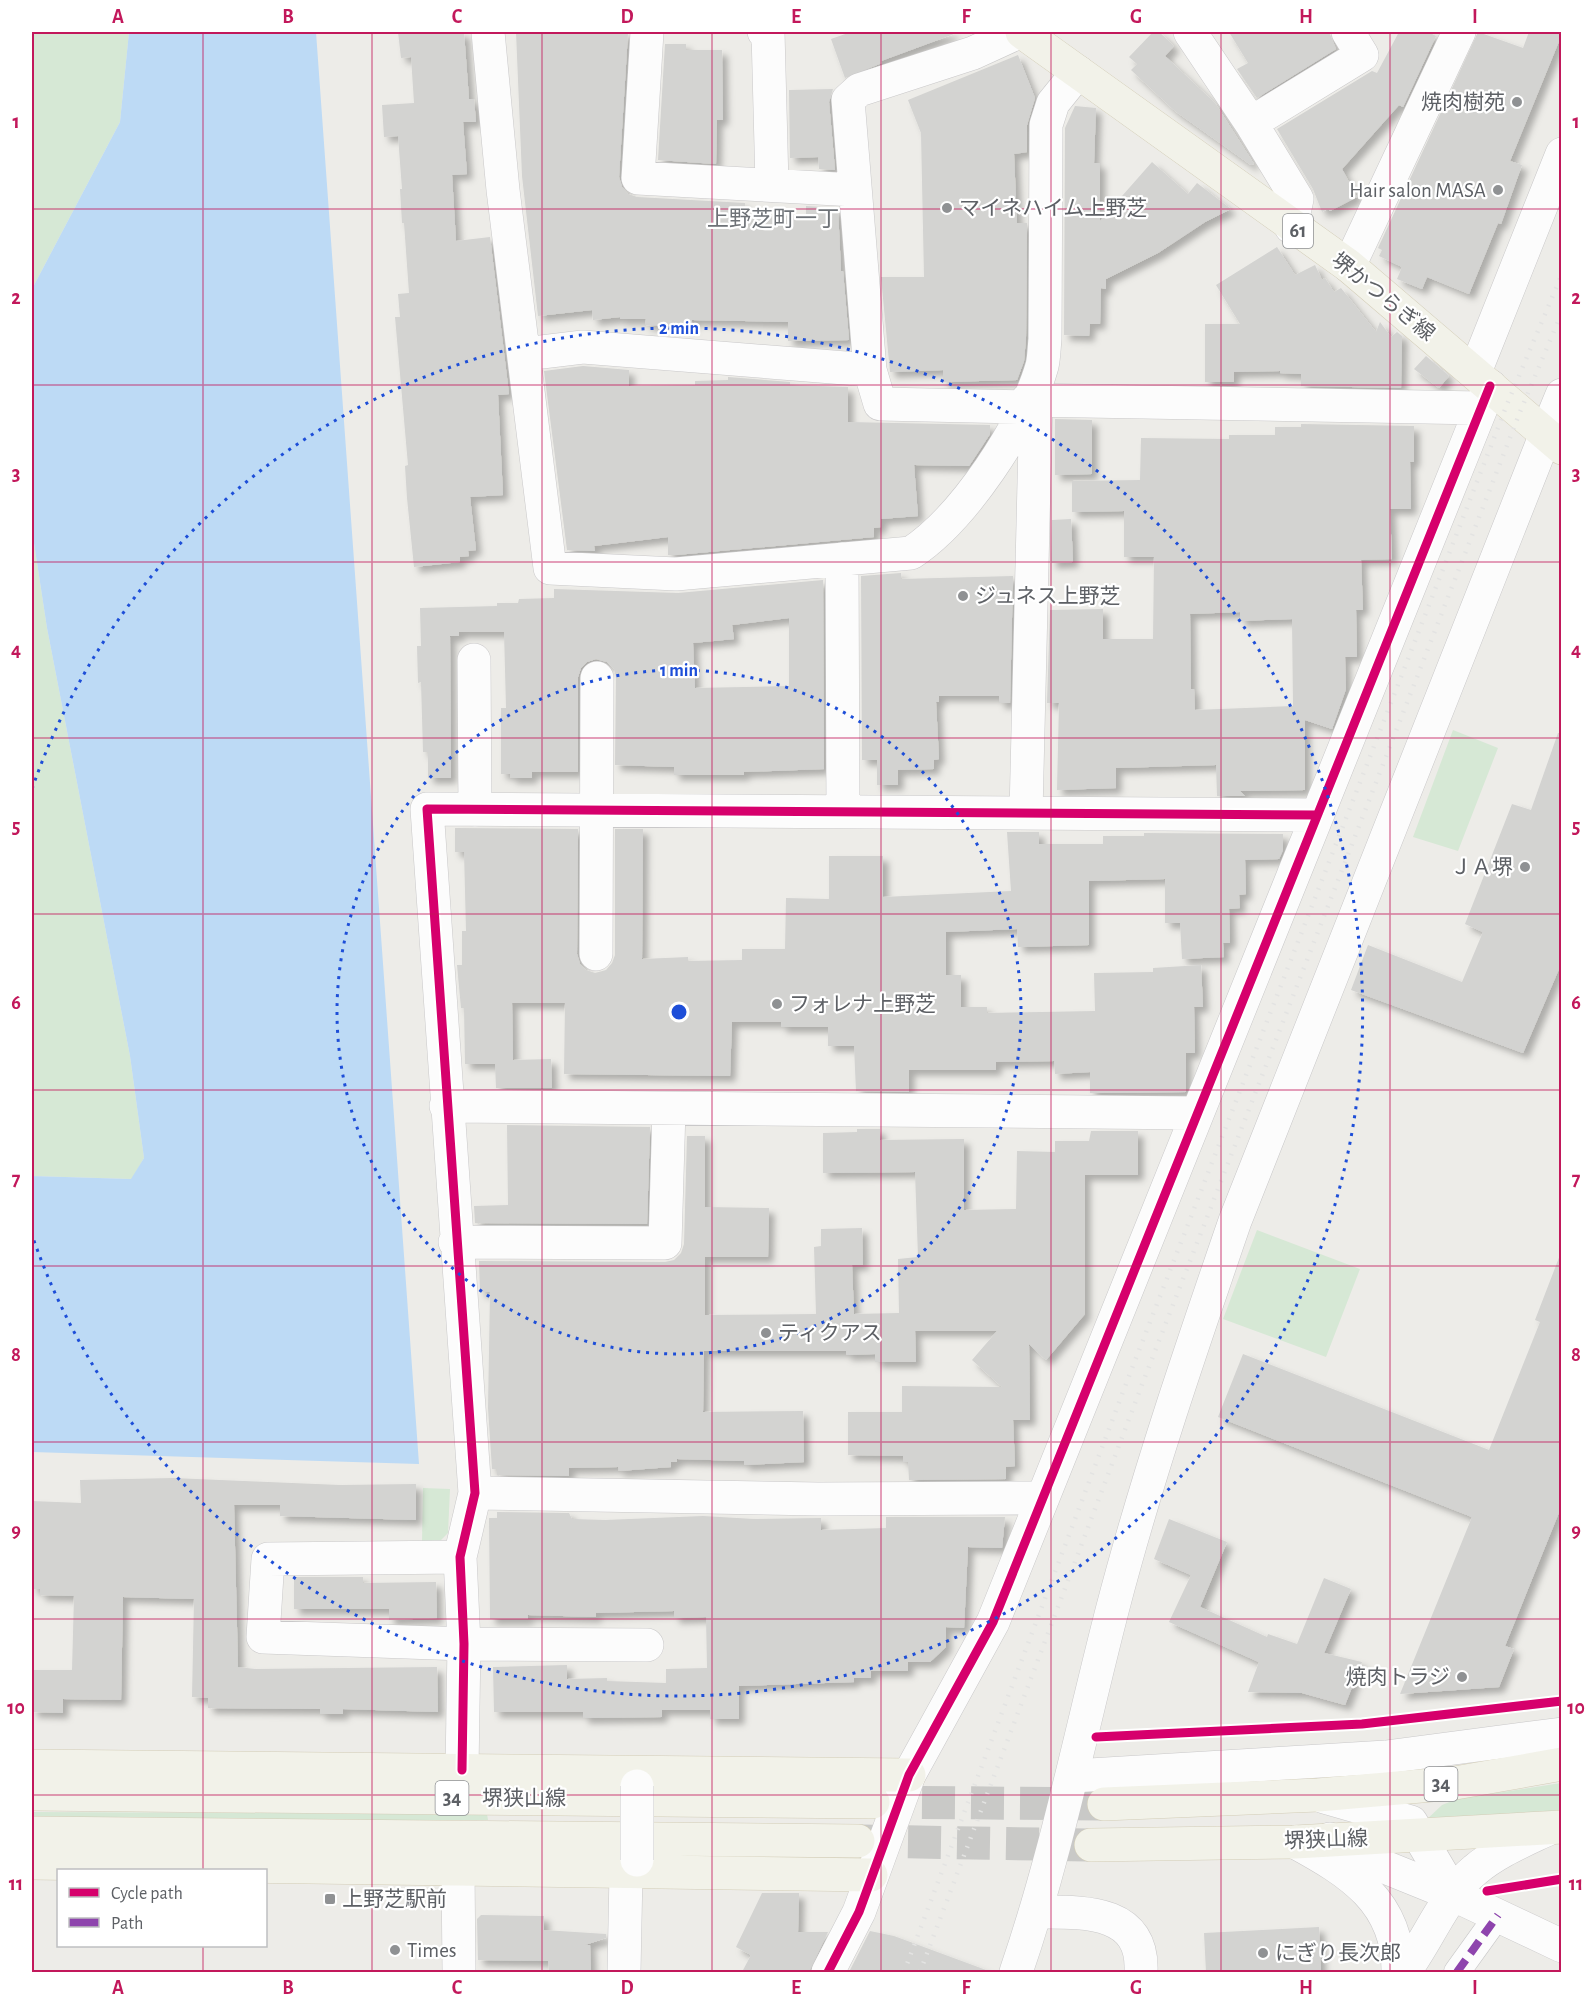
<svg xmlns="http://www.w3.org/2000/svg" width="1593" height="2004" viewBox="0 0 1593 2004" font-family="'Alegreya Sans','Noto Sans JP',sans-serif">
	<defs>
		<filter id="shadow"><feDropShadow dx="5.5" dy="5.5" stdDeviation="3" flood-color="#0004"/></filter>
	</defs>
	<rect width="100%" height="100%" fill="#edece8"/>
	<path fill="#d6e8d5" d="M32 32H129L120 122 32 289Z
		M32 530 47 628 130 1056 144 1158 132 1179 32 1176Z
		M1453 730 1498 748 1458 851 1413 837Z
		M1257 1230 1360 1269 1326 1357 1223 1319Z
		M423 1488 450 1489 448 1533 439 1542H422Z
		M1561 1783V1810L1423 1823 1442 1805 1457 1799Z
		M32 1812 487 1814 488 1820H32Z"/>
	<path fill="#bddaf5" d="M129 32H316L419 1464 32 1452V1176L131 1179 144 1158 130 1056 47 628 32 530V289L120 122Z"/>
	<path fill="#d3d3d1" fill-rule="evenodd" filter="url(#shadow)" d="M398 32H464L469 99H474L476 122H463L467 174 452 175 456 241 490 237 509 394 498 395 503 495 470 497 476 550 468 551 469 556 460 557V562L414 567 407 498 405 466 408 465 395 317H400L398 294 409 293 404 223H402L400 189H402L398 136 384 137 382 105 414 103 411 57 401 58Z
		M516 32 628 33 619 177 622 187 628 194 637 197 745 203V215L806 216V206L838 208 841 271H843L849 340 788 341V322L692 320V326L645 325 646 319H620V317L593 320 592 310 538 316 522 176Z
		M851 32H953L954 34 881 61 882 63 845 78 831 39Z
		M1153 32H1159L1174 46 1165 56 1215 103 1254 164 1251 165 1175 111 1131 70 1137 64 1129 57Z
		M1229 32H1329L1336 49 1257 98 1237 69 1248 63Z
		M1399 32H1428L1436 36 1403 107 1399 105 1342 169 1357 197 1330 211 1328 209 1322 212 1313 189 1277 129 1372 71 1377 73Z
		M1478 32 1523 48 1529 32H1562V34L1510 161 1522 165 1501 224 1498 223 1469 294 1427 277 1422 289 1397 279 1402 267 1379 256 1382 250 1378 248Z
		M665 44H686V50H722L723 120H717L716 164 658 160Z
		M1018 55 1035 98 1027 125V152L1014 154 1017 223H1027L1026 338 1024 361 1017 380 943 382V370L890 372 881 277H924L921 133 908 100Z
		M833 89 829 102 835 170 819 169 818 157 790 158 789 90Z
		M1075 106 1096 108 1094 163H1100V221L1152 162 1188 194 1197 183 1231 209 1205 222 1158 253 1106 279V289L1101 288 1100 324H1090L1089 336 1064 335 1065 128Z
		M1277 247 1295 275 1315 265 1322 280 1325 278 1334 292 1341 288 1376 332 1380 322 1391 337 1397 332 1402 336 1401 388 1301 386V374L1280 373V371L1234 372V382H1205V324H1240L1216 285Z
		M1426 356 1449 376 1439 388 1414 369Z
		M583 366 629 370V386L695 385V381L728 380V377L790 382V385L848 387V422L990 425V434L969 466 914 465 918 516 881 519V527L874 528V537L676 555H668V537L594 546 595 551 567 550 544 371Z
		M1055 419 1092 420V474L1055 475Z
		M1301 424 1414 426V462H1410L1411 509H1390L1392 559 1361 560 1363 610H1356L1357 657H1345L1346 689 1332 729 1305 720V790L1240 791 1245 796H1217L1216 765 1116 768V788L1057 790 1059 703H1047L1050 610 1103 609V639H1153L1154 557H1124V511L1072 512V481L1140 480 1141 438 1229 439V435H1275V427H1301ZM1240 612V621L1292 619 1293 706 1195 710 1194 689H1191L1190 614Z
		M1071 519 1073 562 1051 563 1052 520Z
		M901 573V579L1013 576 1010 703H999V696H939V702H936L939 759 934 760V769L898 770V785H877V760H862L861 576Z
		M823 580 824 769 744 772V775H674V767L615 765 616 677 614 669 607 662 596 659 587 662 581 668 578 677V772H532V778H511L510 774H501V708H506L504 632H459V636H450L451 778H428V752H423L421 682 418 683 417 646H421L420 608 497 606V603H518L519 599 554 598V589L678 593ZM789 618V686L695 688 693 643 734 639 732 625Z
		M1558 733H1562V962L1523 1053 1351 990 1368 945 1462 982 1483 932 1465 924 1512 804 1531 810Z
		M455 828 578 829 577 954 580 964 586 970 595 973 606 970 612 963 615 955V829H643L642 959 688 957V961L742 960V949H785L786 898 829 899V856H883V897L1011 891 1007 832H1039V844H1103V836H1144V833L1283 834V850L1279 859 1245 860 1246 894 1239 895 1240 908 1229 909 1230 943H1223L1224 957 1182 959 1180 923H1165V879L1089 881V945L1018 947 1017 929 946 932V975H961V1007H987V1013L1095 1011 1094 973 1153 972V968L1201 965 1203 1007H1194L1195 1053H1186V1092L1090 1093V1072L1055 1074 1054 1061 996 1062V1070H909V1092L856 1091 854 1046H828V1027H781V1022H732L730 1076 564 1074 565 1003H512L513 1060 551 1059 552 1088H496L495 1064H465L464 1008H461L457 965H462V931H466L464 852H455Z
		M507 1125 650 1127 647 1224 475 1223 474 1206 508 1205Z
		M857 1129H880V1140L964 1139V1210L1016 1209 1017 1151 1055 1152V1141H1089L1091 1131H1138V1175H1085V1314L1046 1360 1029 1344 1030 1420H1013L1015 1466 1006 1467V1479L909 1480 908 1462H903V1456L848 1455V1412H902V1386L1002 1387 972 1360 997 1331H915L916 1362H875V1354L846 1355V1351H704L703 1412 803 1411 804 1462 744 1465V1461L677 1459V1462H671V1467L619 1471 618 1467 569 1468V1476L497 1475V1469H492L488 1408 490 1292H480L479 1261 665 1262 674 1260 681 1253 684 1244 687 1136H705V1207L769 1208 768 1257H705V1315L816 1314 814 1247 821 1246V1229L862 1228 863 1265H852L854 1314 899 1313 898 1259 918 1257 915 1172 823 1173V1133L857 1132Z
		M1560 1255 1562 1505 1505 1646 1514 1649 1499 1687 1400 1694 1472 1517 1218 1417 1243 1354 1489 1450 1540 1322 1535 1320Z
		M173 1478 340 1485 416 1484V1520L280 1516V1505H234L238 1667 255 1669 437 1667 438 1712 343 1709V1714H320V1709L208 1708V1698L192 1697 194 1599 123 1597 121 1700 63 1699V1713L32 1712V1670H72L74 1596 40 1595V1589H32V1501L81 1503 80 1480Z
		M497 1512 569 1513 572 1519 605 1520 703 1516 754 1519 821 1518V1530L886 1528V1517H1005L1002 1548 968 1547 964 1628 946 1627V1647L930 1662H908V1671H871V1678H854V1682L739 1686V1719H710V1710H662V1717L583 1718V1712H494L493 1667 567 1665V1679L607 1678V1681L666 1683V1669L707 1668 706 1617 674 1618V1611L596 1613V1617L528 1615V1619H490L489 1518H497Z
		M1169 1519 1227 1542 1200 1607 1267 1637 1268 1634 1297 1644 1324 1578 1351 1589 1324 1653 1362 1662 1345 1705 1302 1693 1248 1692 1259 1662 1169 1622 1191 1575 1154 1559Z
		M294 1577H363V1583L436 1582 437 1618 389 1620V1609H294Z
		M762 1893H799L798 1932H828L809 1972H742L751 1955 736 1947Z
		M481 1915 544 1916V1930L606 1934V1938L585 1945H590L591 1972H549L548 1961 478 1960 477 1919Z
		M1319 1927 1321 1972H1206L1204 1933Z
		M870 1931 894 1936 986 1970 985 1972H849Z"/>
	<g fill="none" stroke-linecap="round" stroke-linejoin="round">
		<path stroke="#c9c9c7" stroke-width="33" stroke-dasharray="33 16" stroke-linecap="butt" d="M873 1802 1104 1804
			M859 1841 1091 1845"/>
		<defs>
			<path id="pedestrian" d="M1457 1972 1498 1915"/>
			<path id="minor" d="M488 32 503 190 550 568 676 574 911 553C963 519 1025 426 1042 366 1044 358 1044 348 1045 339L1046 125 1053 103 1078 72
				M647 32 638 178 855 190
				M764 32H768L772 185
				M1190 32 1251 123 1297 199 1291 227
				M1251 123 1362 55 1348 32
				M1349 266 1459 32
				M525 354 583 347 870 370 880 404 1024 407
				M870 370 848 100 859 90 973 53 1019 32
				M1562 395 1546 434H1562
				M1027 400 1481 408
				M842 559 843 812
				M474 660 475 810
				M1026 813 1036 400
				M596 954 597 678
				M446 1106 1197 1113
				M455 1242 665 1243 669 1109
				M475 1493 818 1499 1043 1498
				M460 1557 268 1559 263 1637 464 1644 647 1645
				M462 1770 464 1644 460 1557 475 1493 427 809 1316 815
				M1073 1776 1386 1757 1562 1734
				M1330 1839 1360 1857 1454 1895 1562 1946
				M458 1870 459 1972
				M1037 1912C1083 1912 1144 1909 1141 1972
				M624 1972 626 1873
				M828 1972 859 1912 909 1775 993 1622 1490 386"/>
			<path id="tertiary" d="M1475 372 1562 154
				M1324 1797 1411 1822 1454 1895
				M1295 1842C1350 1872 1399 1902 1398 1972
				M1016 1972C1057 1853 1081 1730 1113 1607 1147 1477 1191 1349 1235 1221L1546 434
				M1404 1972C1427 1942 1446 1893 1475 1870 1496 1852 1523 1841 1548 1829"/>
			<path id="primary" d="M1022 32 1349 266 1562 448
				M32 1766 909 1775
				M32 1794 873 1802
				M1104 1804 1318 1795 1455 1783 1562 1764
				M32 1833 858 1841
				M1091 1845 1295 1842 1562 1827
				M32 1863 871 1875"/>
		</defs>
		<use href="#pedestrian" stroke="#c9c8c9" stroke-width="27"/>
		<use href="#minor" stroke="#c9c8c9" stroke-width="34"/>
		<use href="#tertiary" stroke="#c9c8c9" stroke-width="34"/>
		<use href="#primary" stroke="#d3cdb7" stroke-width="34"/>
		<use href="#pedestrian" stroke="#fcfcfc" stroke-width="26"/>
		<use href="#minor" stroke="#fcfcfc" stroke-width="33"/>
		<use href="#tertiary" stroke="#fcfcfc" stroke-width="33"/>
		<use href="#primary" stroke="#f2f2e9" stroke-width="33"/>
		<path stroke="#e3e3e2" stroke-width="4.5" stroke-dasharray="1.5 8" stroke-linecap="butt" d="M904 1972 1129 1376 1508 402 1562 274
			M920 1972 1143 1382 1520 412 1562 312"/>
		<defs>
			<path id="minor-bridge" d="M637 1860V1786"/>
		</defs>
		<use href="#minor-bridge" stroke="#c9c8c9" stroke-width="34" stroke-linecap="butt"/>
		<use href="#minor-bridge" stroke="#fcfcfc" stroke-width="33"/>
		<path stroke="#8e44ad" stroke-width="8" stroke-dasharray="15 8" stroke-linecap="butt" d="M1457 1972 1498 1915"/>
		<defs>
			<path id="cycleway" d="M1096 1737 1362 1724 1562 1701
				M462 1770 464 1644 460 1557 475 1493 427 809 1316 815
				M1487 1891 1562 1879
				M828 1972 859 1912 909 1775 993 1622 1490 386"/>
		</defs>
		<use href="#cycleway" stroke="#fff" stroke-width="13"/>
		<use href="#cycleway" stroke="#d6006c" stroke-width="9"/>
	</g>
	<path fill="none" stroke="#c2185b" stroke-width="1.5" stroke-opacity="0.55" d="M203 32V1870M372 32V1972M542 32V1972M712 32V1972M881 32V1972M1051 32V1972M1221 32V1972M1390 32V1972M32 209H1562M32 385H1562M32 562H1562M32 738H1562M32 914H1562M32 1090H1562M32 1266H1562M32 1442H1562M32 1619H1562M32 1795H1562M203 1946V1972"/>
	<g fill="none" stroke="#1d4ed8" stroke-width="3" stroke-dasharray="3 6">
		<circle cx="679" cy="1012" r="342"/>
		<path d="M32 789A684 684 0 1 1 32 1235"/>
	</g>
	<g fill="#8f9193" stroke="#fff" stroke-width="2">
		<circle cx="1517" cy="102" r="6"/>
		<circle cx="1498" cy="190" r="6"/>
		<circle cx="947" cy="208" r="6"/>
		<circle cx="963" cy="596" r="6"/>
		<circle cx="1525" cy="867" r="6"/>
		<circle cx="777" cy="1004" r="6"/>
		<circle cx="766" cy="1333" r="6"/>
		<circle cx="1462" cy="1677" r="6"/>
		<rect x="324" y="1893" width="12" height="12" rx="3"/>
		<circle cx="395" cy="1950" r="6"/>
		<circle cx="1263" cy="1953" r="6"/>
	</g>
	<g text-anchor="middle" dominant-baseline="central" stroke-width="4.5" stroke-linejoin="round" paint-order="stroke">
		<g fill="#fff" stroke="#8e9093" stroke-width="1.5">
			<rect x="1283" y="214" width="30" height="34" rx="4.5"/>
			<rect x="1424.5" y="1767" width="33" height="34" rx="4.5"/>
			<rect x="435.5" y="1781" width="33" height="34" rx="4.5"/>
		</g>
		<g font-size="20" font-weight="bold" fill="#5d6065">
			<text x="1298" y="231">61</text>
			<text x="1441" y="1784">34</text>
			<text x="452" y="1798">34</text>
		</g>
		<g font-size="21" fill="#5d6065" stroke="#fff" text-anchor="start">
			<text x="1505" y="102" text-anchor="end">焼肉樹苑</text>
			<text x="1486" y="190" text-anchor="end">Hair salon MASA</text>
			<text x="959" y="208">マイネハイム上野芝</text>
			<text x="975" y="596">ジュネス上野芝</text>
			<text x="1513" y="867" text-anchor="end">ＪＡ堺</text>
			<text x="789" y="1004">フォレナ上野芝</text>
			<text x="778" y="1333">ティクアス</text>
			<text x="1450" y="1677" text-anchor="end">焼肉トラジ</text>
			<text x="342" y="1899">上野芝駅前</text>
			<text x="407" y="1950">Times</text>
			<text x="1275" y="1953">にぎり長次郎</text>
		</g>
		<g font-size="21" fill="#5d6065" stroke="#fff">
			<text transform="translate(1383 297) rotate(39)">堺かつらぎ線</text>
			<text x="524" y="1798">堺狭山線</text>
			<text transform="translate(1326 1840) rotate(-2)">堺狭山線</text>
		</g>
		<g font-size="22" fill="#6e7277" stroke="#fff">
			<text x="773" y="219">上野芝町一丁</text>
		</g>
	</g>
	<circle cx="679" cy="1012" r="9" fill="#1d4ed8" stroke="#fff" stroke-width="3"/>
	<g font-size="18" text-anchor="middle" font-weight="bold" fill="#1d4ed8" stroke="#fff" stroke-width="4.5" stroke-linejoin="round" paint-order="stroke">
		<text x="679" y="334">2 min</text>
		<text x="679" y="676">1 min</text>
	</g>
	<rect width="1593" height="2004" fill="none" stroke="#ffffff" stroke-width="66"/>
	<rect x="57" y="1869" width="210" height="78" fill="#ffffff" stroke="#bebfc1" stroke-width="1.5"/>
	<rect x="69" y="1888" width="30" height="9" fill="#d6006c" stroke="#bebfc1" stroke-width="1.5"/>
	<text x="111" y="1899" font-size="18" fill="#5d6065">Cycle path</text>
	<rect x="69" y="1918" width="30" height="9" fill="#8e44ad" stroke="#bebfc1" stroke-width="1.5"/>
	<text x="111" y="1929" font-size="18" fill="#5d6065">Path</text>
	<rect x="33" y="33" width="1527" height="1938" fill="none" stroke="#c2185b" stroke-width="2"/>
	<g font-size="20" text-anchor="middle" font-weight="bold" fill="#c2185b">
		<text x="118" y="23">A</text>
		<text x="288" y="23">B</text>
		<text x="457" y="23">C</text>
		<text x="627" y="23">D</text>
		<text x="796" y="23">E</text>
		<text x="966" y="23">F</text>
		<text x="1136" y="23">G</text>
		<text x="1306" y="23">H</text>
		<text x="1475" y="23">I</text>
		<text x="16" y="128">1</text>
		<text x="1576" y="128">1</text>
		<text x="16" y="304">2</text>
		<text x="1576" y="304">2</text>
		<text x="16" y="480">3</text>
		<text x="1576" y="480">3</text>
		<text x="16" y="656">4</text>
		<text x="1576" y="656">4</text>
		<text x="16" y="833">5</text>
		<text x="1576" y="833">5</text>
		<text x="16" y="1009">6</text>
		<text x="1576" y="1009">6</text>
		<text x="16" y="1185">7</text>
		<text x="1576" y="1185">7</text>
		<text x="16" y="1361">8</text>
		<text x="1576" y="1361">8</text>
		<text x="16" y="1537">9</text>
		<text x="1576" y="1537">9</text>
		<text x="16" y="1714">10</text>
		<text x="1576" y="1714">10</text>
		<text x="16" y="1890">11</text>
		<text x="1576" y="1890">11</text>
		<text x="118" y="1994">A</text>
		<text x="288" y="1994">B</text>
		<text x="457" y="1994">C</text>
		<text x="627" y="1994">D</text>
		<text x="796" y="1994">E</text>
		<text x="966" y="1994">F</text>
		<text x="1136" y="1994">G</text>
		<text x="1306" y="1994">H</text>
		<text x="1475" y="1994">I</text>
	</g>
</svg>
